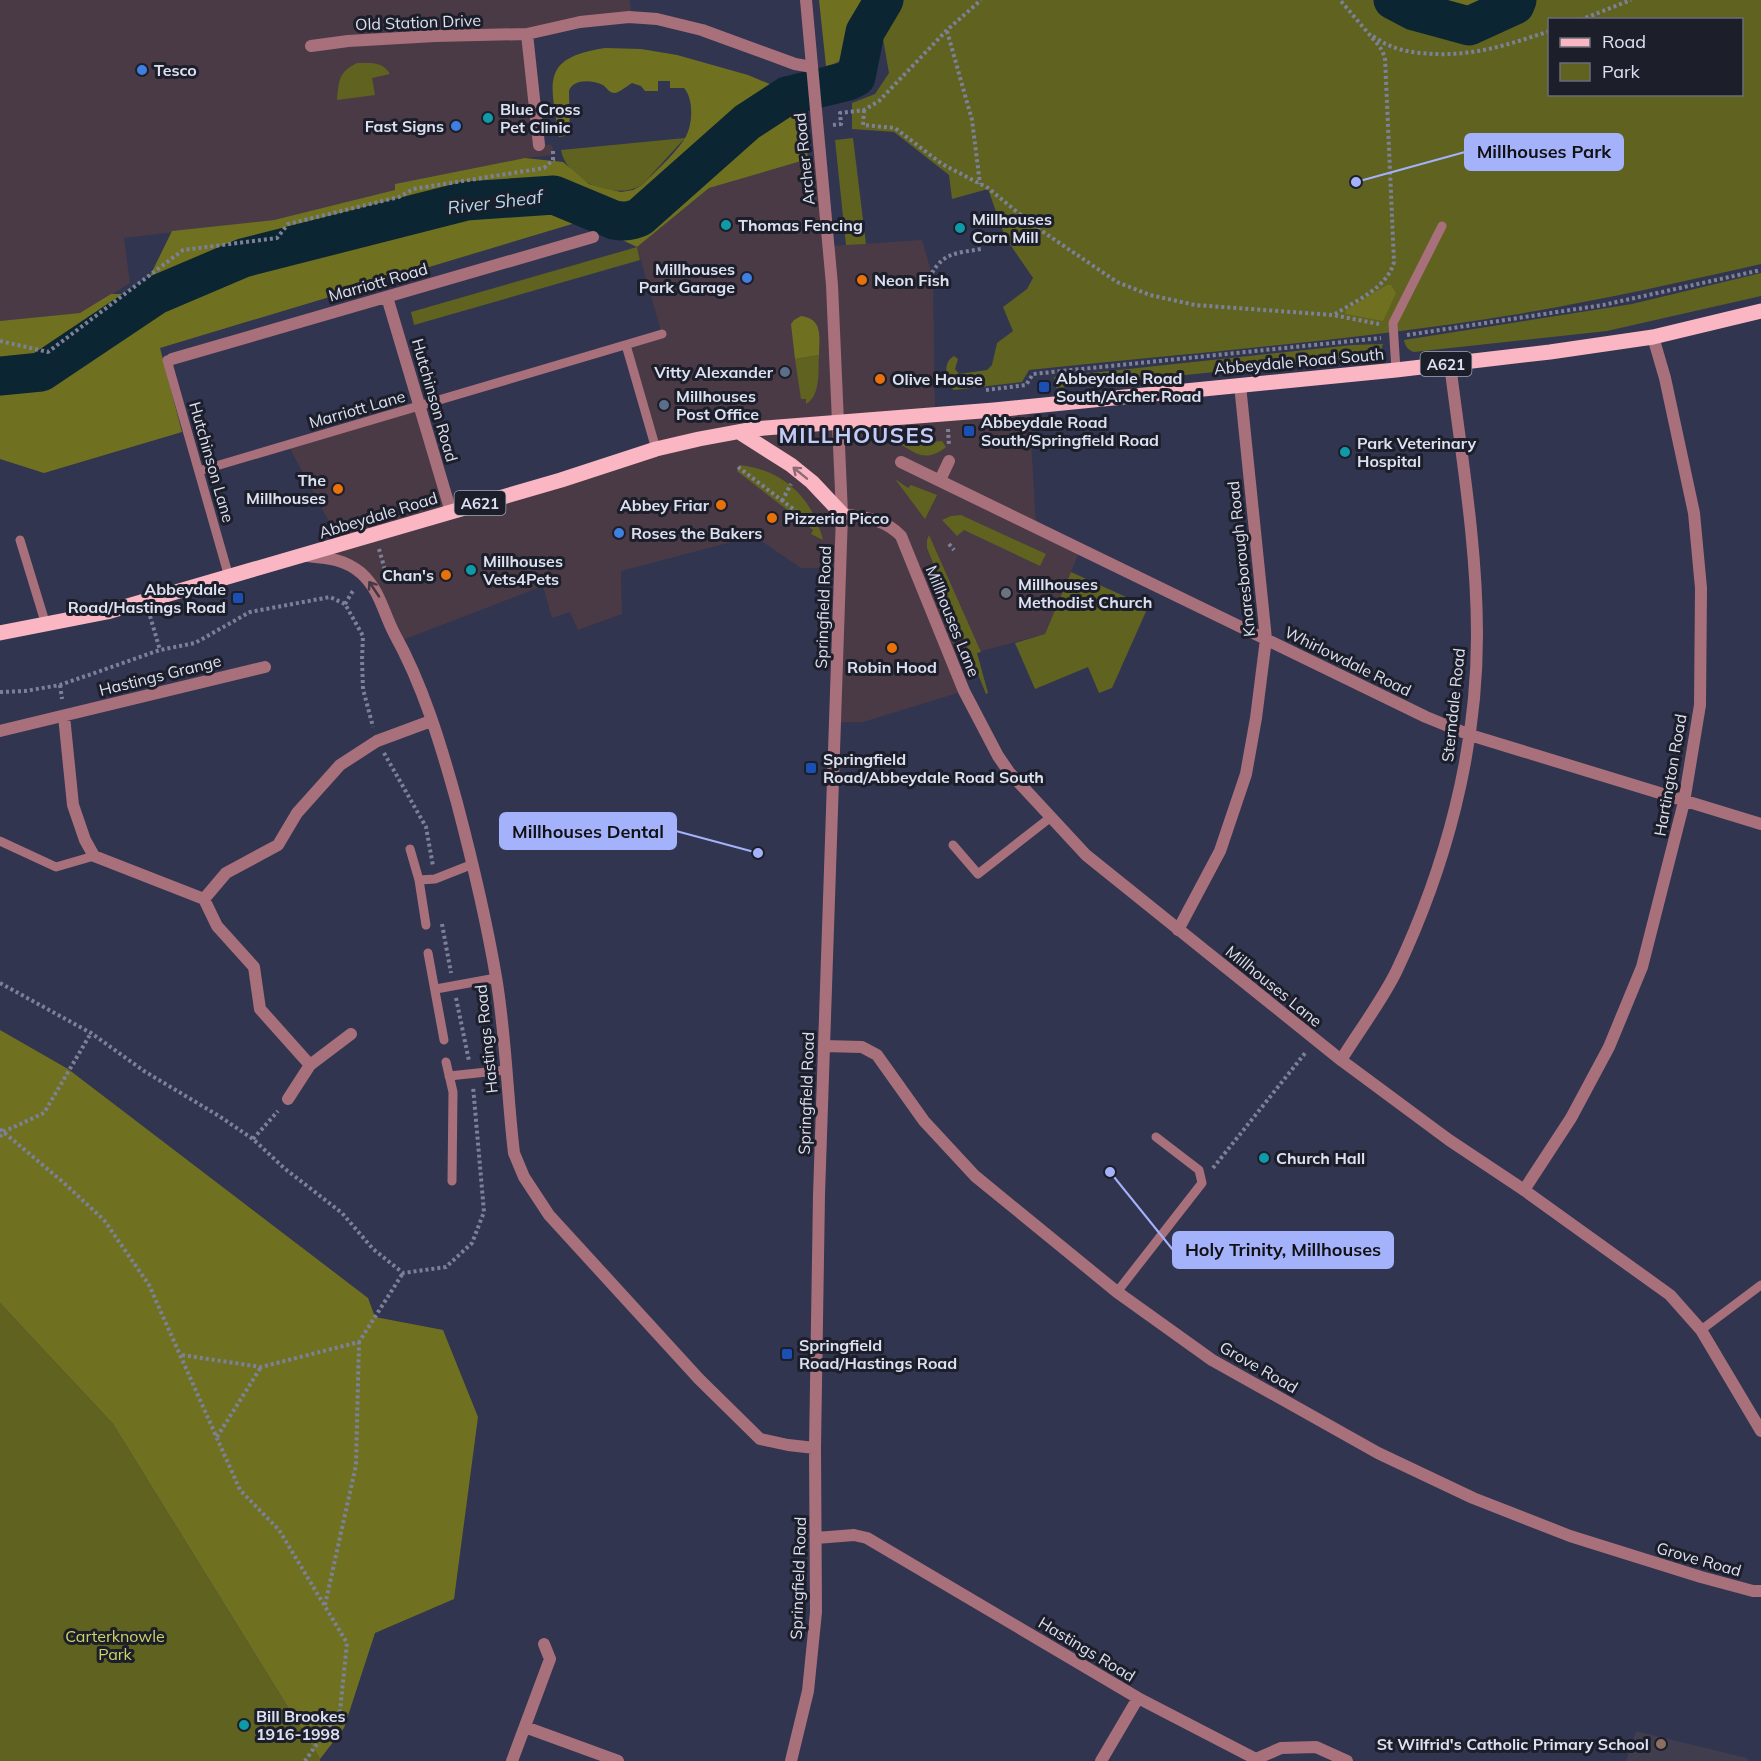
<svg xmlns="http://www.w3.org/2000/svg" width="1761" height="1761" viewBox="0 0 1761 1761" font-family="Mulish,sans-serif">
	<rect width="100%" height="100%" fill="#313550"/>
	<path fill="#4a3a46" d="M0 0H630L631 11 629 17 527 34 540 145H552L554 155 525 158 395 184 396 190 274 220 124 238 130 283 83 313 0 321Z
		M821 155 829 246 922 240 933 278 935 415 1029 406 1036 526 1081 548 1045 634 952 659 964 691 863 722H836L841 568H801L754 536 621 571 622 614 578 630 570 612 552 618 543 586 400 641 376 591 331 557 341 544 288 445 419 406 451 511 656 450 626 345 662 334 637 247 709 188Z"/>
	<path fill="#3f3d4e" d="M1636 1731 1747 1758 1749 1761H1626Z"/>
	<path fill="#606220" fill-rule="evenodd" d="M902 0H1761V264C1678 283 1596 301 1512 315 1352 341 1190 353 1029 370L1022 382 954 390 947 384C947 374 943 362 954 356L958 359 955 369 959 374 987 370 992 365 997 343 1013 331 1003 307 1027 289 1033 278 1005 237 988 189 952 199 949 175 894 132 852 129V103L875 94 889 73 882 33ZM1550 20H1742V94H1550Z
		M357 63C370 63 383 61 390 74L372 78 375 95 337 100C339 81 338 72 357 63Z
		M685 138 642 185C615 201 567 182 561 150Z
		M853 138 866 244 846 245 835 140Z
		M637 247 640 260 414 325 411 312Z
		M1761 273V296L1607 331 1414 352C1408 350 1405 346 1404 340L1632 304Z
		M1383 344 1381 351 1372 356 1056 388 1054 377 1352 345Z
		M819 355C818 370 821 396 806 404V399H801L795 359Z
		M942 441 946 447C927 462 918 455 900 444Z
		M740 465C784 470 813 499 823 540L811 534 813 530 737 471Z
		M895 479 908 488 911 485 937 495 925 519Z
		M961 515 1046 554 1040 566 964 530 957 536 942 520 951 516Z
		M929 535 981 652 977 653 988 693 986 694 927 548V540Z
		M1071 572 1148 607 1112 688 1099 693 1088 667 1035 689 1015 643 1045 634Z
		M0 1303 113 1424 320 1759V1761H0Z"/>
	<path fill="#6f7121" d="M819 0H870C865 9 859 17 855 26 847 48 853 60 826 66Z
		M1433 0H1524L1469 13Z
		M605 48 641 49 677 55 748 75 779 88 787 92 803 114 808 159 709 188 637 247 582 221 160 348 182 432 44 473 0 459V321L80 313 111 294H136L147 282 172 231 274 220 395 190V184L525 158 563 162 589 184 602 188 621 192 633 190 642 185C655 172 676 153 685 138 693 125 694 99 684 88H670V81H658V91H645L641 86 632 83C627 86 620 92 615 93 609 93 607 88 603 85 593 80 573 78 569 91L570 135 559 137C551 83 539 58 605 48Z
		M1387 285H1391L1396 293 1383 321 1345 314 1346 310Z
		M801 316C824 319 819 338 819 355L795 359 791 324 794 320Z
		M0 1030 68 1069 368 1298 375 1317 443 1330 478 1417 454 1599 375 1633 344 1728 320 1759 113 1424 0 1303Z"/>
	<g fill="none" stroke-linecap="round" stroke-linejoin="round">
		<path stroke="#0c2533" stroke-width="39" d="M1393 0 1414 11 1469 26 1515 5 1517 0
			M0 376 41 372 156 295 243 258 466 201 554 195 614 220C625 222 631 221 640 217L747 122 787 96 848 81 856 77 865 32 884 0"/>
		<path stroke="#7d8198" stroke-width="4" stroke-dasharray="3 3" stroke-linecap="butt" d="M1580 20 1631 0
			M947 31 972 120 980 184
			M1373 36C1388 47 1402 51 1420 53 1469 58 1504 46 1550 31
			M864 110 863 125 895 128 942 164 988 188 1033 225 1117 282 1150 295 1195 305 1333 315 1379 324
			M833 125 841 124 840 113 864 110 879 101 947 30 981 0
			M932 273C944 252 958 253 981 249
			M1335 314C1357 300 1387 288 1394 262L1385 57 1380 47 1340 0
			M1407 335 1603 305 1761 270
			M0 341 48 352 183 250 277 238 288 224 399 197 413 189 544 168 553 160V151
			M986 390 1026 385 1033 374 1381 338
			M948 429 949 446
			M738 467 809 521 817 519
			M782 501 791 484
			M949 544 954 550
			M379 549 387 577
			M345 604 354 589
			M150 616 160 650
			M60 685 62 699
			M0 692 25 691 60 685 160 650 195 643 250 612 330 597 345 604 363 636 362 659 363 689 373 727
			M384 753 426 827 433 866
			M442 924 451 973
			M0 983 91 1033 144 1071 219 1116 253 1139 284 1168 342 1213 373 1249 403 1273 446 1267 472 1243 484 1212 473 1086
			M456 998 469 1061
			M0 1129 64 1183 104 1220 149 1285 240 1490 279 1530 347 1643 340 1711 305 1761
			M0 1137 3 1132 44 1113 91 1033
			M253 1139 278 1111
			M1213 1168 1306 1052
			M182 1355 261 1367 359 1342 403 1273
			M217 1437 261 1367
			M325 1605 356 1465 359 1342"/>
		<path stroke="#a8707b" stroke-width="9" d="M626 345 656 449
			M172 359 167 360 229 577
			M1396 370 1393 323 1442 226
			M199 471 662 334
			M20 540 46 625
			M0 841 56 867 94 856
			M953 845 978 874 1051 817
			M410 849 419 880 435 879 473 864
			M419 880 426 925
			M428 953 444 1040
			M436 989 496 978
			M446 1062 453 1092 452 1181
			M449 1076 506 1070
			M1117 1292 1202 1183 1199 1170 1156 1137
			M1701 1330 1761 1285"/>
		<path stroke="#a8707b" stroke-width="12" d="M527 34 539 145
			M311 46 348 41 435 36 527 34 580 22 629 17 657 19 702 30 795 64 812 67
			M387 297 451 512
			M172 359 593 237
			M901 462 1426 717 1470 735 1761 824
			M940 480 949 461
			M307 556C328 558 344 559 361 573 380 590 383 612 394 633 423 685 441 745 457 803 472 860 486 918 496 977 506 1035 507 1095 514 1153L524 1177 549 1215 699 1379 760 1439 788 1445 815 1448
			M64 716 73 805 85 840 94 856 204 899 217 926 254 967 260 1009 310 1065
			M0 731 265 667
			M204 899 226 873 278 845 297 813 340 765 377 741 431 721
			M1178 930 1220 851 1246 774 1256 718 1266 639 1240 385
			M824 1046 862 1047 877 1055 924 1121 975 1176 1117 1292 1212 1360 1378 1453 1473 1498 1570 1536 1701 1577 1753 1591H1761
			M1341 1060C1359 1031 1381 1002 1396 972 1446 867 1477 751 1477 635 1477 544 1461 453 1450 364
			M288 1099 310 1065 351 1034
			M1524 1190 1571 1118 1609 1047 1642 967 1684 802 1700 705 1701 588 1694 513 1665 378 1653 337
			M816 1538 854 1535 867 1538 1138 1698 1256 1759 1281 1748 1316 1747 1347 1761
			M525 1727 618 1761
			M512 1761 550 1659 544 1644
			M791 1761 808 1691 816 1612 815 1448 819 1195 842 514
			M1101 1761 1138 1698"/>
		<path stroke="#a8707b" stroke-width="12" d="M806 0 832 285 842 514C864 517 885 519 901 536L964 691 998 756 1009 772 1086 855 1341 1060 1449 1140 1524 1190 1670 1295 1701 1330 1761 1431"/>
		<path stroke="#fbb6c3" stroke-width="15" d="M739 432 791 465 812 482 842 514
			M0 633 107 612 561 480 656 449 699 439 753 429 994 410 1396 370 1550 352 1653 337 1761 311"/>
	</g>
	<defs><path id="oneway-shaft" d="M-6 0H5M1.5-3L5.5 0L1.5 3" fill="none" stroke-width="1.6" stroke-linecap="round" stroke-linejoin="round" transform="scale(1.5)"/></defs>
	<use stroke="#8c6a76" href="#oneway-shaft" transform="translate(800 473) rotate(-141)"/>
	<use stroke="#463742" href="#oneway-shaft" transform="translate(374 589) rotate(-124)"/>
	<g fill="#3f7fe0" stroke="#1c1e2a" stroke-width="2">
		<circle cx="142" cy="70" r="6"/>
		<circle cx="456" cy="126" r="6"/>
		<circle cx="747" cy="278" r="6"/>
		<circle cx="619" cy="533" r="6"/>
	</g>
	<g fill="#0f9aa8" stroke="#1c1e2a" stroke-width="2">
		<circle cx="488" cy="118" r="6"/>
		<circle cx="726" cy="225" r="6"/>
		<circle cx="960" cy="228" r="6"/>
		<circle cx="1345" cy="452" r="6"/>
		<circle cx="471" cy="570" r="6"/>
		<circle cx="1264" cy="1158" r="6"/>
		<circle cx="244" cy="1725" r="6"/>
	</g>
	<g fill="#e8710a" stroke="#1c1e2a" stroke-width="2">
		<circle cx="862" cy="280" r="6"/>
		<circle cx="880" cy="379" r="6"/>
		<circle cx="338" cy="489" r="6"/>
		<circle cx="721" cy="505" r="6"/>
		<circle cx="772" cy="518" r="6"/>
		<circle cx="446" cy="575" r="6"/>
		<circle cx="892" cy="648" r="6"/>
	</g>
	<g fill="#5c6f8a" stroke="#1c1e2a" stroke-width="2">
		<circle cx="785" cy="372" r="6"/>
		<circle cx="664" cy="405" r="6"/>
	</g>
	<g fill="#1a4fb4" stroke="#1c1e2a" stroke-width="2">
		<rect x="1038" y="381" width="12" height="12" rx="3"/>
		<rect x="963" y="425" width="12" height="12" rx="3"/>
		<rect x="232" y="592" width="12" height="12" rx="3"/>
		<rect x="805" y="762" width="12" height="12" rx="3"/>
		<rect x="781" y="1348" width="12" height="12" rx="3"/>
	</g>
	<circle fill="#6b7280" stroke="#1c1e2a" stroke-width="2" cx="1006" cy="593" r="6"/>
	<circle fill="#8d6e63" stroke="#1c1e2a" stroke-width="2" cx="1661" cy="1744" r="6"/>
	<g text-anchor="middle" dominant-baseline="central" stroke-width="6" stroke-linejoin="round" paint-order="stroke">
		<g fill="#1c1e2a" stroke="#a2a6b5" stroke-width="1.5">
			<rect x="1420.5" y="352" width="51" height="24" rx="4.5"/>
			<rect x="454.5" y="491" width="51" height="24" rx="4.5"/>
		</g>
		<g font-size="15" font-weight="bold" fill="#dce0f1">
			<text x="1446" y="364">A621</text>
			<text x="480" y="503">A621</text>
		</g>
		<g font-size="16" fill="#dce0f1" stroke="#1c1e2a">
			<text transform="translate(418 22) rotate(-2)">Old Station Drive</text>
			<text transform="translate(804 159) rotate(-96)">Archer Road</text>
			<text transform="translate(378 282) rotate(-16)">Marriott Road</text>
			<text transform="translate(1299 361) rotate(-5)">Abbeydale Road South</text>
			<text transform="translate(435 400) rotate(74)">Hutchinson Road</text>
			<text transform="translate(357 409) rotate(-16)">Marriott Lane</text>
			<text transform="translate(212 462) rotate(74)">Hutchinson Lane</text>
			<text transform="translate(378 515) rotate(-17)">Abbeydale Road</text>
			<text transform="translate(1241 559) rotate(-96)">Knaresborough Road</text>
			<text transform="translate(823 607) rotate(-88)">Springfield Road</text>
			<text transform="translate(953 621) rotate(68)">Millhouses Lane</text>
			<text transform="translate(1348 661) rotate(26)">Whirlowdale Road</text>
			<text transform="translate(160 675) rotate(-14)">Hastings Grange</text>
			<text transform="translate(1453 705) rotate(-84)">Sterndale Road</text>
			<text transform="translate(1670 775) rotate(-80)">Hartington Road</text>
			<text transform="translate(1274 986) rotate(39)">Millhouses Lane</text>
			<text transform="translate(486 1039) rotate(-96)">Hastings Road</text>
			<text transform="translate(806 1093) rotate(-88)">Springfield Road</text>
			<text transform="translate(1259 1367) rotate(30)">Grove Road</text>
			<text transform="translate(1699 1559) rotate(16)">Grove Road</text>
			<text transform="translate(798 1578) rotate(-88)">Springfield Road</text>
			<text transform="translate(1087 1649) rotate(31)">Hastings Road</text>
		</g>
		<g font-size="16" font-weight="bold" fill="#dce0f1" stroke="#1c1e2a" text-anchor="start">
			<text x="154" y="70">Tesco</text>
			<text x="500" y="109">Blue Cross<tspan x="500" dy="18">Pet Clinic</tspan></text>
			<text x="444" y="126" text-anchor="end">Fast Signs</text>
			<text x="972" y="219">Millhouses<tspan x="972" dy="18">Corn Mill</tspan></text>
			<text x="738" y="225">Thomas Fencing</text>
			<text x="735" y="269" text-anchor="end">Millhouses<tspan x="735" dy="18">Park Garage</tspan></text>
			<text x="874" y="280">Neon Fish</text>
			<text x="773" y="372" text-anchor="end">Vitty Alexander</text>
			<text x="1056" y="378">Abbeydale Road<tspan x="1056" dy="18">South/Archer Road</tspan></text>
			<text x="892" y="379">Olive House</text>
			<text x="676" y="396">Millhouses<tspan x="676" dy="18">Post Office</tspan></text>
			<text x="981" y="422">Abbeydale Road<tspan x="981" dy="18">South/Springfield Road</tspan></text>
			<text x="1357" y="443">Park Veterinary<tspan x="1357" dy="18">Hospital</tspan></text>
			<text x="326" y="480" text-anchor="end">The<tspan x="326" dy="18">Millhouses</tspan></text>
			<text x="709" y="505" text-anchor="end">Abbey Friar</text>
			<text x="784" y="518">Pizzeria Picco</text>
			<text x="631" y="533">Roses the Bakers</text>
			<text x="483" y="561">Millhouses<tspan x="483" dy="18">Vets4Pets</tspan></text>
			<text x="434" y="575" text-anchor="end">Chan's</text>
			<text x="1018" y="584">Millhouses<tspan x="1018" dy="18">Methodist Church</tspan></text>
			<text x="226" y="589" text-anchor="end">Abbeydale<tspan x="226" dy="18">Road/Hastings Road</tspan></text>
			<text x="892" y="667" text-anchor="middle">Robin Hood</text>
			<text x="823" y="759">Springfield<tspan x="823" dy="18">Road/Abbeydale Road South</tspan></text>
			<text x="1276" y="1158">Church Hall</text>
			<text x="799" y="1345">Springfield<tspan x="799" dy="18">Road/Hastings Road</tspan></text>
			<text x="256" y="1716">Bill Brookes<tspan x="256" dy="18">1916-1998</tspan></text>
			<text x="1649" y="1744" text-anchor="end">St Wilfrid's Catholic Primary School</text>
		</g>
		<g font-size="16" fill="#cfd469" stroke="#1c1e2a">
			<text x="115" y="1636">Carterknowle<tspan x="115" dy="18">Park</tspan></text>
		</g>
		<g font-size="18" font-style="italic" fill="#b5dbf3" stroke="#1c1e2a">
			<text transform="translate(495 202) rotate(-7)">River Sheaf</text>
		</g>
		<g font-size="22" font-weight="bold" letter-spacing="1.5" fill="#c2caf5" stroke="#1c1e2a">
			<text x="857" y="435">MILLHOUSES</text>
		</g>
	</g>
	<path fill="none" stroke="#a4b2fc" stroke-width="2" d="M1356 182L1465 152M758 853L676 831M1110 1172L1173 1250"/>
	<g fill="#a4b2fc" stroke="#1c1e2a" stroke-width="2">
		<circle cx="1356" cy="182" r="6"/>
		<circle cx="758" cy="853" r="6"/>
		<circle cx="1110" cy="1172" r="6"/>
	</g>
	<g fill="#a4b2fc" stroke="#a4b2fc" stroke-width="2">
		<rect x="1465" y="134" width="158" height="36" rx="6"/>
		<rect x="500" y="813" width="176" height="36" rx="6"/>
		<rect x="1173" y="1232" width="220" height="36" rx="6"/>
	</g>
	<g font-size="18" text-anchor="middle" font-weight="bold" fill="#111">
		<text x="1544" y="158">Millhouses Park</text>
		<text x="588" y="838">Millhouses Dental</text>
		<text x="1283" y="1256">Holy Trinity, Millhouses</text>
	</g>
	<rect x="1548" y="18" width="195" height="78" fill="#1c1e2a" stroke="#696c7a" stroke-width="1.5"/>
	<rect x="1560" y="38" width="30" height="9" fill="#fbb6c3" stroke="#696c7a" stroke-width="1.5"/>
	<text x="1602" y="48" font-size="18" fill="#dce0f1">Road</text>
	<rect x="1560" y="63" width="30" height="18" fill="#606220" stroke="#696c7a" stroke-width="1.5"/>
	<text x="1602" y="78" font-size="18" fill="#dce0f1">Park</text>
</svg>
